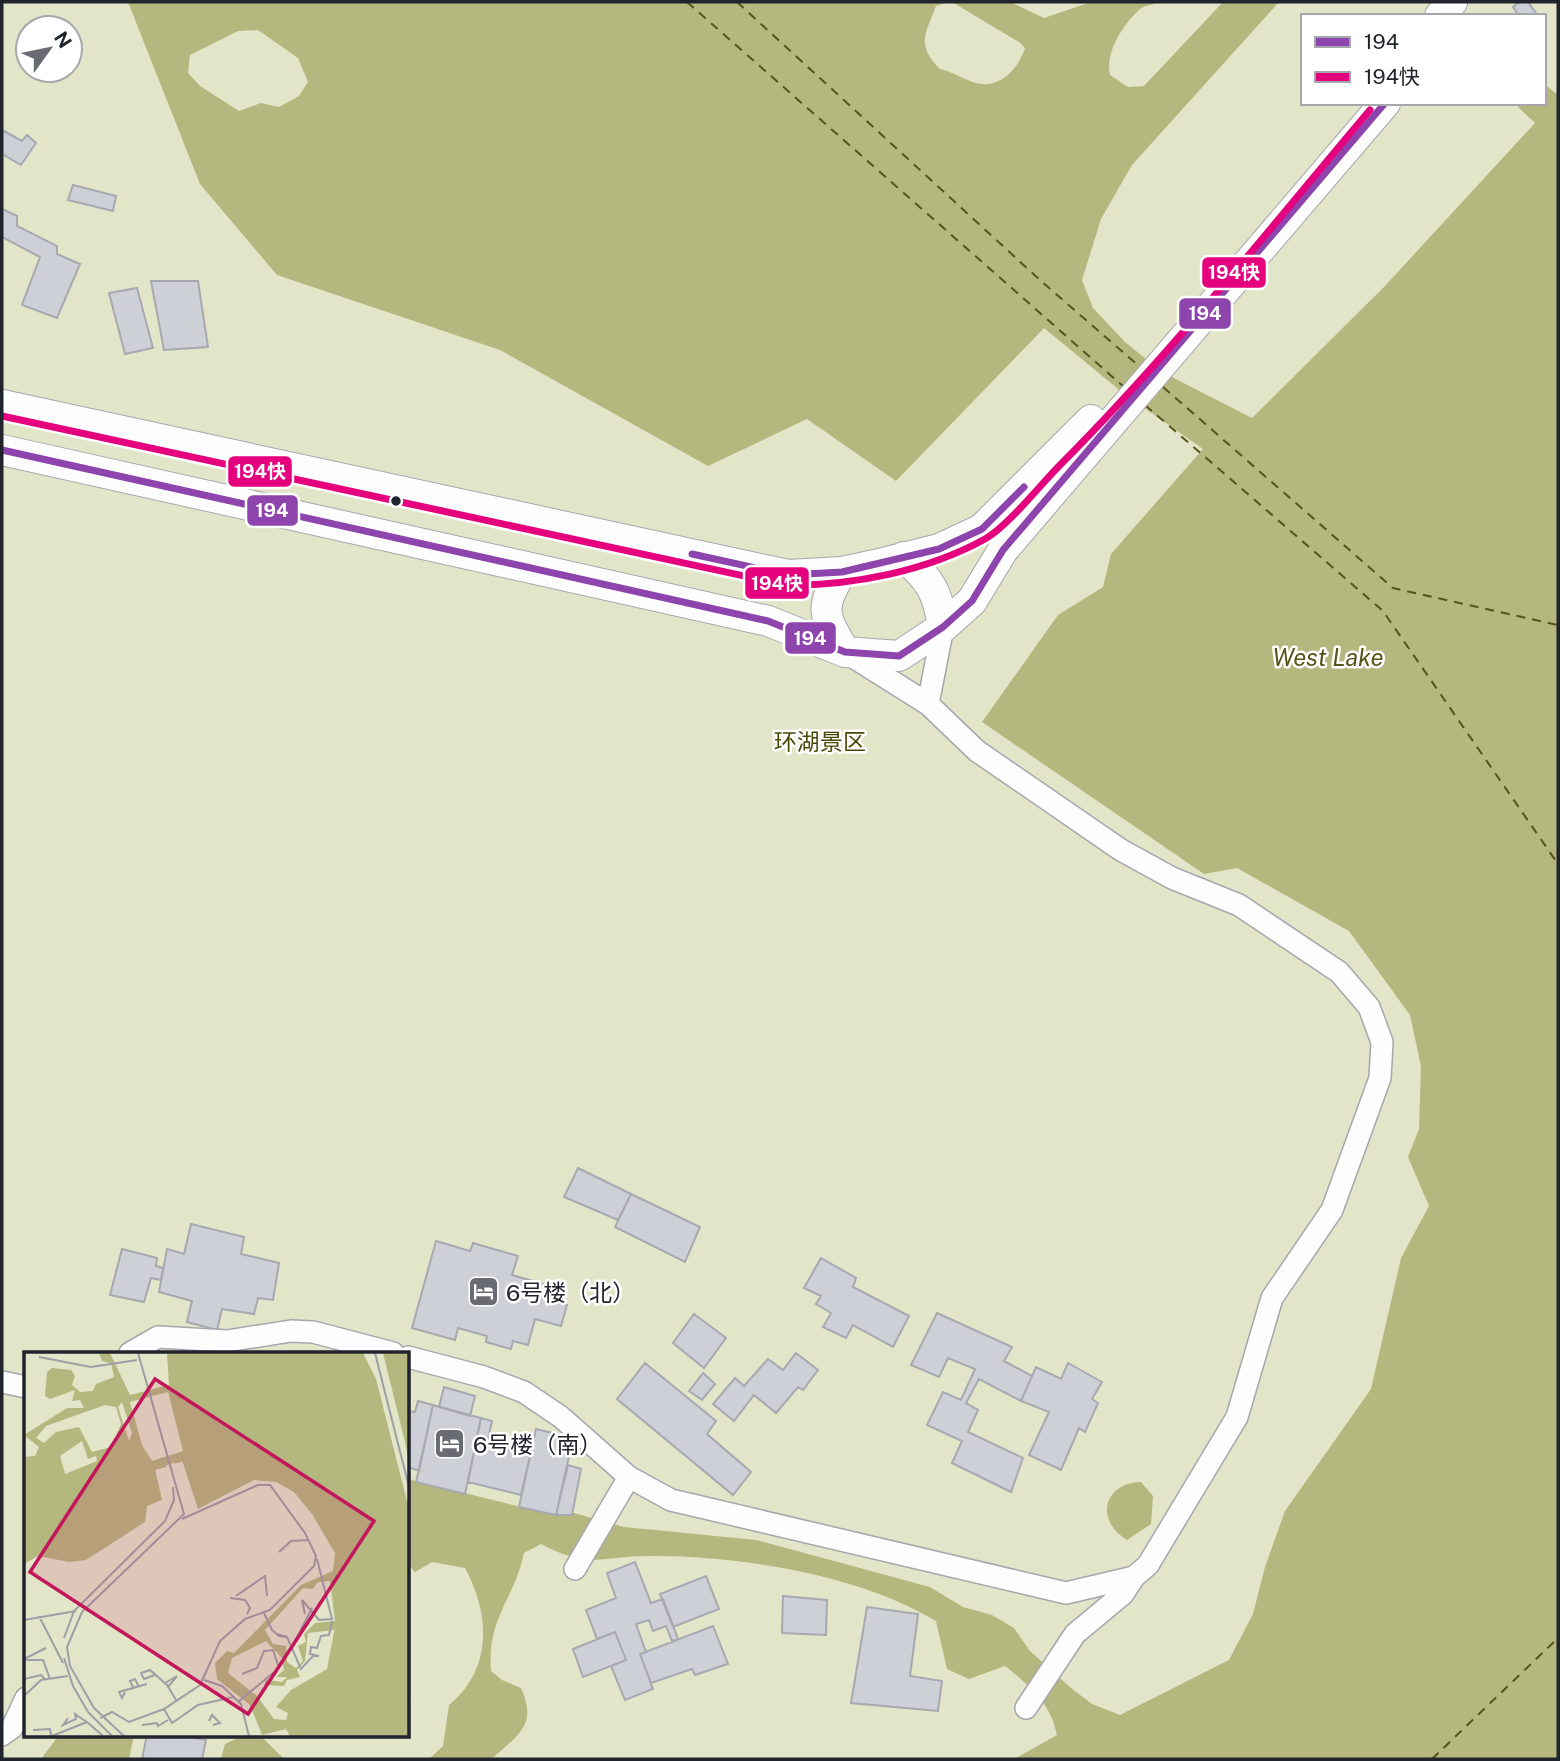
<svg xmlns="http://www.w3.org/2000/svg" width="1560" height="1761" viewBox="0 0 1560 1761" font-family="'Public Sans','Noto Sans SC',sans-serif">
	<rect width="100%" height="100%" fill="#f0f1f6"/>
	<path fill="#e3e5c8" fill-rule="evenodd" d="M2 2H1558V1759H2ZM1303 16H1544V103H1303ZM28 28H70V70H28ZM26 1353H408V1735H26Z"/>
	<path fill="#b4b77e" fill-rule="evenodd" d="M128 2H948L936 6C925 35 916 45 940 69 955 72 968 83 982 84 1003 86 1019 67 1025 48L1019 42 952 2H1010L1044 18 1091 2H1158C1151 6 1143 5 1138 11 1122 26 1105 53 1110 75L1128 87 1144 86 1223 2H1279L1132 165 1101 219 1082 280 1093 308 1125 342 1162 372 1252 418 1384 287 1535 123 1514 103H1544V84L1558 95V1759H1014L1057 1735C1051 1703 1030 1686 1005 1666L969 1679 947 1669 936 1621C861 1575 738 1555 650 1556 599 1556 591 1570 541 1544L524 1553C514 1601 487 1616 491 1671L502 1680 521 1688C538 1726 518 1734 492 1759H429L443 1746 449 1705C493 1669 490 1614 465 1568L432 1562 415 1572 408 1564V1479L554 1515 574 1513 624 1527 756 1540 930 1587 963 1607 992 1615 1014 1628 1030 1651 1071 1688 1092 1704 1120 1715 1229 1660 1253 1614 1265 1567 1285 1511 1371 1389 1401 1258 1429 1206 1408 1157 1419 1129 1421 1066 1410 1015 1349 931 1237 868 1204 874 982 722 1058 615 1103 587 1111 554 1203 449 1123 393 1044 328 896 481 807 419 708 466 500 350 277 275 200 184ZM258 30 298 58 308 82 299 96 279 107 261 103 239 111 200 86 188 73 190 55 238 31Z
		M1141 1482 1153 1496 1151 1524 1127 1540C1094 1520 1104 1483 1141 1482Z
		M59 1735H134L129 1759H41Z
		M242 1736H261L284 1759H221L225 1744Z"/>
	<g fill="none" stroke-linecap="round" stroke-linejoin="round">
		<path stroke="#545517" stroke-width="2" stroke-dasharray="9 7" stroke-linecap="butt" d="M687 2 1124 387
			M737 2 1041 281 1140 367
			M1163 387 1393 588 1558 625
			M1145 405 1383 611 1558 864
			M1432 1759 1558 1638"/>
	</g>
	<path fill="#ced0d8" stroke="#a7a8b0" stroke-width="2" d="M1519 2H1528L1538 16H1519L1513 7Z
		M2 130 22 141 27 135 36 143 21 165 2 154Z
		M73 185 116 196 113 211 68 200Z
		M2 209 17 216V226L57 246V254L80 264 57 318 22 305 40 257 2 237Z
		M151 281H198L208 347 164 350Z
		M137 288 153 348 125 354 109 293Z
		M578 1168 631 1194 618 1220 564 1197Z
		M631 1194 700 1227 685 1262 615 1227Z
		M191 1224 244 1237 241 1254 279 1263 273 1300 258 1298 254 1314 222 1309 217 1330 187 1322 192 1301 159 1292 167 1249 184 1254Z
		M436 1241 470 1251 473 1243 518 1256 512 1275 547 1285 543 1299 567 1305 561 1326 535 1319 528 1345 513 1341 511 1349 486 1342 487 1336 458 1328 455 1340 412 1328Z
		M122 1249 157 1258 156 1266 163 1268 161 1280 151 1278 144 1302 110 1295Z
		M821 1258 856 1278 853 1287 909 1316 893 1347 853 1325 846 1338 823 1327 831 1313 816 1304 821 1296 804 1288Z
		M937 1313 1012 1347 1004 1361 1032 1376 1021 1401 979 1379 966 1403 978 1410 968 1432 1023 1458 1011 1492 952 1463 962 1441 927 1425 943 1392 961 1400 975 1369 948 1358 939 1377 911 1365Z
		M694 1314 726 1338 704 1368 673 1343Z
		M796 1353 818 1370 803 1390 798 1387 776 1413 754 1395 734 1421 713 1404 735 1378 744 1386 768 1359 783 1370Z
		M645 1363 716 1421 707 1434 751 1472 733 1495 617 1399Z
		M1068 1363 1102 1382 1092 1399 1098 1403 1085 1432 1079 1428 1061 1470 1029 1455 1049 1412 1021 1401 1036 1367 1061 1379Z
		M703 1373 715 1384 702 1400 689 1391Z
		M444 1387 475 1396 470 1416 439 1407Z
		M418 1401 433 1405 419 1471 408 1467V1411L415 1412Z
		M433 1405 481 1418 465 1494 416 1482Z
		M481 1418 492 1421 487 1444 530 1456 521 1495 468 1482Z
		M536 1429 573 1438 556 1515 519 1507Z
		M568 1465 581 1469 572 1515H556Z
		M635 1562 651 1603 663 1599 678 1639 672 1641 666 1626 653 1631 649 1620 636 1624 646 1652 640 1654 653 1689 625 1700 611 1666 626 1660 615 1632 597 1639 586 1610 616 1598 607 1573Z
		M706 1576 719 1609 673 1627 660 1594Z
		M783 1596 827 1600 826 1635 782 1633Z
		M867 1607 918 1614 910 1676 942 1681 938 1711 851 1703Z
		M713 1626 728 1664 695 1675 692 1669 651 1683 640 1654Z
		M615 1632 626 1660 583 1677 573 1649Z
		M147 1735H178L206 1740 202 1759H142Z"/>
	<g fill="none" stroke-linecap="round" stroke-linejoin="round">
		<defs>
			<path id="street" d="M928 704 943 627
				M130 1353 158 1337 227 1341 291 1331 313 1332 393 1353
				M408 1357 484 1377 524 1392 561 1417 629 1477 671 1500 1066 1593 1134 1577 1148 1565 1237 1417 1272 1298 1332 1210 1380 1078 1382 1042 1369 1007 1339 972 1239 905 1172 878 1121 850 977 751 928 704 850 655
				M2 1382 26 1387
				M575 1569 629 1477
				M1026 1708 1075 1634 1123 1594 1134 1577
				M2 1735 12 1728 26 1698"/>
			<path id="secondary" d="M1440 16 1452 2
				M2 405 788 575 842 572 875 565 939 549 982 529 1091 420
				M2 450 768 621 845 652 899 656 943 627 972 601 1003 550 1385 103
				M904 557C931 580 938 593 943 627
				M842 572C818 609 824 616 845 652"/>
		</defs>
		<use href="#street" stroke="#a5a7ad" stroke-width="24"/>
		<use href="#secondary" stroke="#a5a7ad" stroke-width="32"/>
		<use href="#street" stroke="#fdfdfe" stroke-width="21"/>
		<use href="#secondary" stroke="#fdfdfe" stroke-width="30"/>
		<defs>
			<path id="bus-1" d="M2 450 768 621 845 652 899 656 943 627 972 601 1003 550 1385 103
				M692 554 788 575 842 572 939 549 982 529 1024 487"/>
			<path id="bus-2" d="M2 416 786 585C852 586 927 571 985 539 1007 527 1041 484 1060 465 1171 354 1269 229 1370 110"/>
		</defs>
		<use href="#bus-1" stroke="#fff" stroke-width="12"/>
		<use href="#bus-2" stroke="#fff" stroke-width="12"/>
		<use href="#bus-1" stroke="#8e44ad" stroke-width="7"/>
		<use href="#bus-2" stroke="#e5007d" stroke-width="7"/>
	</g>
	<defs>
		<symbol id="hotel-square" viewBox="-11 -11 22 22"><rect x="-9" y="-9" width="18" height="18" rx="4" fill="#696b73" stroke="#fff"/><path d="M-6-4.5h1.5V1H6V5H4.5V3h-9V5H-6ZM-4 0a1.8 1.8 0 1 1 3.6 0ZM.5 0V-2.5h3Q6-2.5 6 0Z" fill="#fff"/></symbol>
	</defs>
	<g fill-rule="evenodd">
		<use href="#hotel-square" x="466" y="1274" width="35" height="35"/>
		<use href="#hotel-square" x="432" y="1426" width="35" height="35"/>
	</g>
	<circle fill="#21232d" stroke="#fff" stroke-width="2.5" cx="396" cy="501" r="6"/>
	<g text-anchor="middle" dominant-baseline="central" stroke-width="5" stroke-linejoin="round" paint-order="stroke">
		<g font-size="23" fill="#484907" stroke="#fff">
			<text x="820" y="741">环湖景区</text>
		</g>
		<g font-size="23" fill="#21232d" stroke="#fff" text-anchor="start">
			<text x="506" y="1292">6号楼（北）</text>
			<text x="473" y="1444">6号楼（南）</text>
		</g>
		<g font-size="24" font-style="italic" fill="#545517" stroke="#fff">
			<text x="1328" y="657">West Lake</text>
		</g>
	</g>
	<g transform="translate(24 1352)">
		<rect width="385" height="385" fill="#f0f1f6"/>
		<path d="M0 1H385V384H0Z" fill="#e3e5c8"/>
		<path d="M75 1H86L106 43 145 33 143 1H339L352 27 385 157V384H266L262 377 238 383 226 353 193 327 191 311 203 299 210 301 277 233 309 219 311 201 288 162 270 140 252 130 230 128 174 157 158 108 131 117 138 148 123 154 121 170 62 208 45 210 14 204 0 212V105L11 104 15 95 0 83 43 56H60L56 48 48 49 51 38 26 47 21 44 23 20 28 16 47 18 51 24 48 33 56 40 69 39 72 32 90 25 87 11 78 9ZM144 40 159 99 128 109 118 93 106 50ZM98 50 108 81 105 89 94 55ZM81 53 92 55 97 72 87 95 68 100 55 75 32 80 20 91 12 86 22 74ZM58 89 64 107 72 104 73 109 41 122 36 104ZM306 229 311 269 291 271 280 282 282 290 274 294 279 309 272 316 263 310 262 294 249 292 241 278 279 236 289 237 294 230ZM312 270 303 317 267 338 252 355 264 361 262 368 250 367 233 344 204 321 208 306 242 289 258 306 260 318 252 325H263L258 330 242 328 240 333 260 334 263 328 276 325 273 318 281 309 284 281 310 278ZM359 1H385V111L381 90Z" fill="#b4b77e" fill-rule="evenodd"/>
		<path fill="none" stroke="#b4b77e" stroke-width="3.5" d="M147 108 191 95 212 74 214 55 197 39 184 34 220 15 227 1M150 110 193 98 271 96 307 109 334 159 366 327 385 352M0 142 26 139 142 109M0 145 30 144 142 113"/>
		<path fill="none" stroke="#9d9fa6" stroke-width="2" d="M351 1 385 135M15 5 67 15 113 8M255 200 267 189 285 188M212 244 241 224 243 244M206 246 221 248 226 256 223 262M240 261 248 278 255 284 263 285 253 282M281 262 278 248 295 268 308 267 293 207M15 264 39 311M0 268 52 259M263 285 277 317 290 303M40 286 50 259 141 169 150 148 149 135M269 293 288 256M295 304 286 302 287 295 293 296 297 284 305 283 308 269M40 306 49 334 64 360 88 384M0 307 22 296M0 308H19L26 327M131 323 120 327 117 321 126 318 143 333 152 348M0 327 17 323 21 327M180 328 198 334 217 352 225 384M141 331 153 324 144 335M110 337 106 329 111 327 115 335M101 340 98 346 95 340 123 332M0 344 17 328 44 324M214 350 255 316 249 298 240 299 233 316 218 322M140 357 148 371 174 353 209 345M44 366 39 373 52 367 51 362 64 371M76 366 88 360 105 370 140 357 176 333 196 289 221 267 246 258 290 214 292 204 281 181 246 133H234L158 167M185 369 188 363 196 371 189 373M118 373 133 371 134 374 144 368M9 378 26 377 27 384M28 384 63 370 79 384M100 384 70 356 46 314 43 295 58 260 160 162 114 1"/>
		<path fill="#c2185b" fill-opacity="0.15" stroke="#c2185b" stroke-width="3.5" d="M131 27 350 169 224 362 6 220Z"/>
		<rect width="385" height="385" fill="none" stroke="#21232d" stroke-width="3.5"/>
	</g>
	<g stroke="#fff" stroke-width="2.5">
		<rect x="1201" y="256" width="66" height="33" rx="7" fill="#e5007d"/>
		<rect x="1178" y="297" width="54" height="33" rx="7" fill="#8e44ad"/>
		<rect x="227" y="455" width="66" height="33" rx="7" fill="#e5007d"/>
		<rect x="246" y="494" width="53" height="33" rx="7" fill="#8e44ad"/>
		<rect x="744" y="566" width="66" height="34" rx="7" fill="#e5007d"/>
		<rect x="784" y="621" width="53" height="34" rx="7" fill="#8e44ad"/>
	</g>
	<g font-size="19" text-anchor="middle" font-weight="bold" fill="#fff">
		<text x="1234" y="279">194快</text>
		<text x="1205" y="320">194</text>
		<text x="260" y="478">194快</text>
		<text x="272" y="517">194</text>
		<text x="777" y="590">194快</text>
		<text x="810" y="645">194</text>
	</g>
	<rect width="1560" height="1761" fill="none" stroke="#21232d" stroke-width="7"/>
	<rect x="1301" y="14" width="245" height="91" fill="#ffffff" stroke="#a6a7ab" stroke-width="2"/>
	<rect x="1315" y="37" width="35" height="10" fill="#8e44ad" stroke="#a6a7ab" stroke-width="2"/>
	<text x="1364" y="49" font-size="21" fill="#21232d">194</text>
	<rect x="1315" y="72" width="35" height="10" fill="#e5007d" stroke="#a6a7ab" stroke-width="2"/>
	<text x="1364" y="84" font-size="21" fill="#21232d">194快</text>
	<g transform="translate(49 49) rotate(57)"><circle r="33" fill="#ffffff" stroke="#a6a7ab" stroke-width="2"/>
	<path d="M0-5L12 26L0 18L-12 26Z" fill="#696b73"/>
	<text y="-10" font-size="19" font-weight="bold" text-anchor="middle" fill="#21232d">N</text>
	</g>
</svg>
